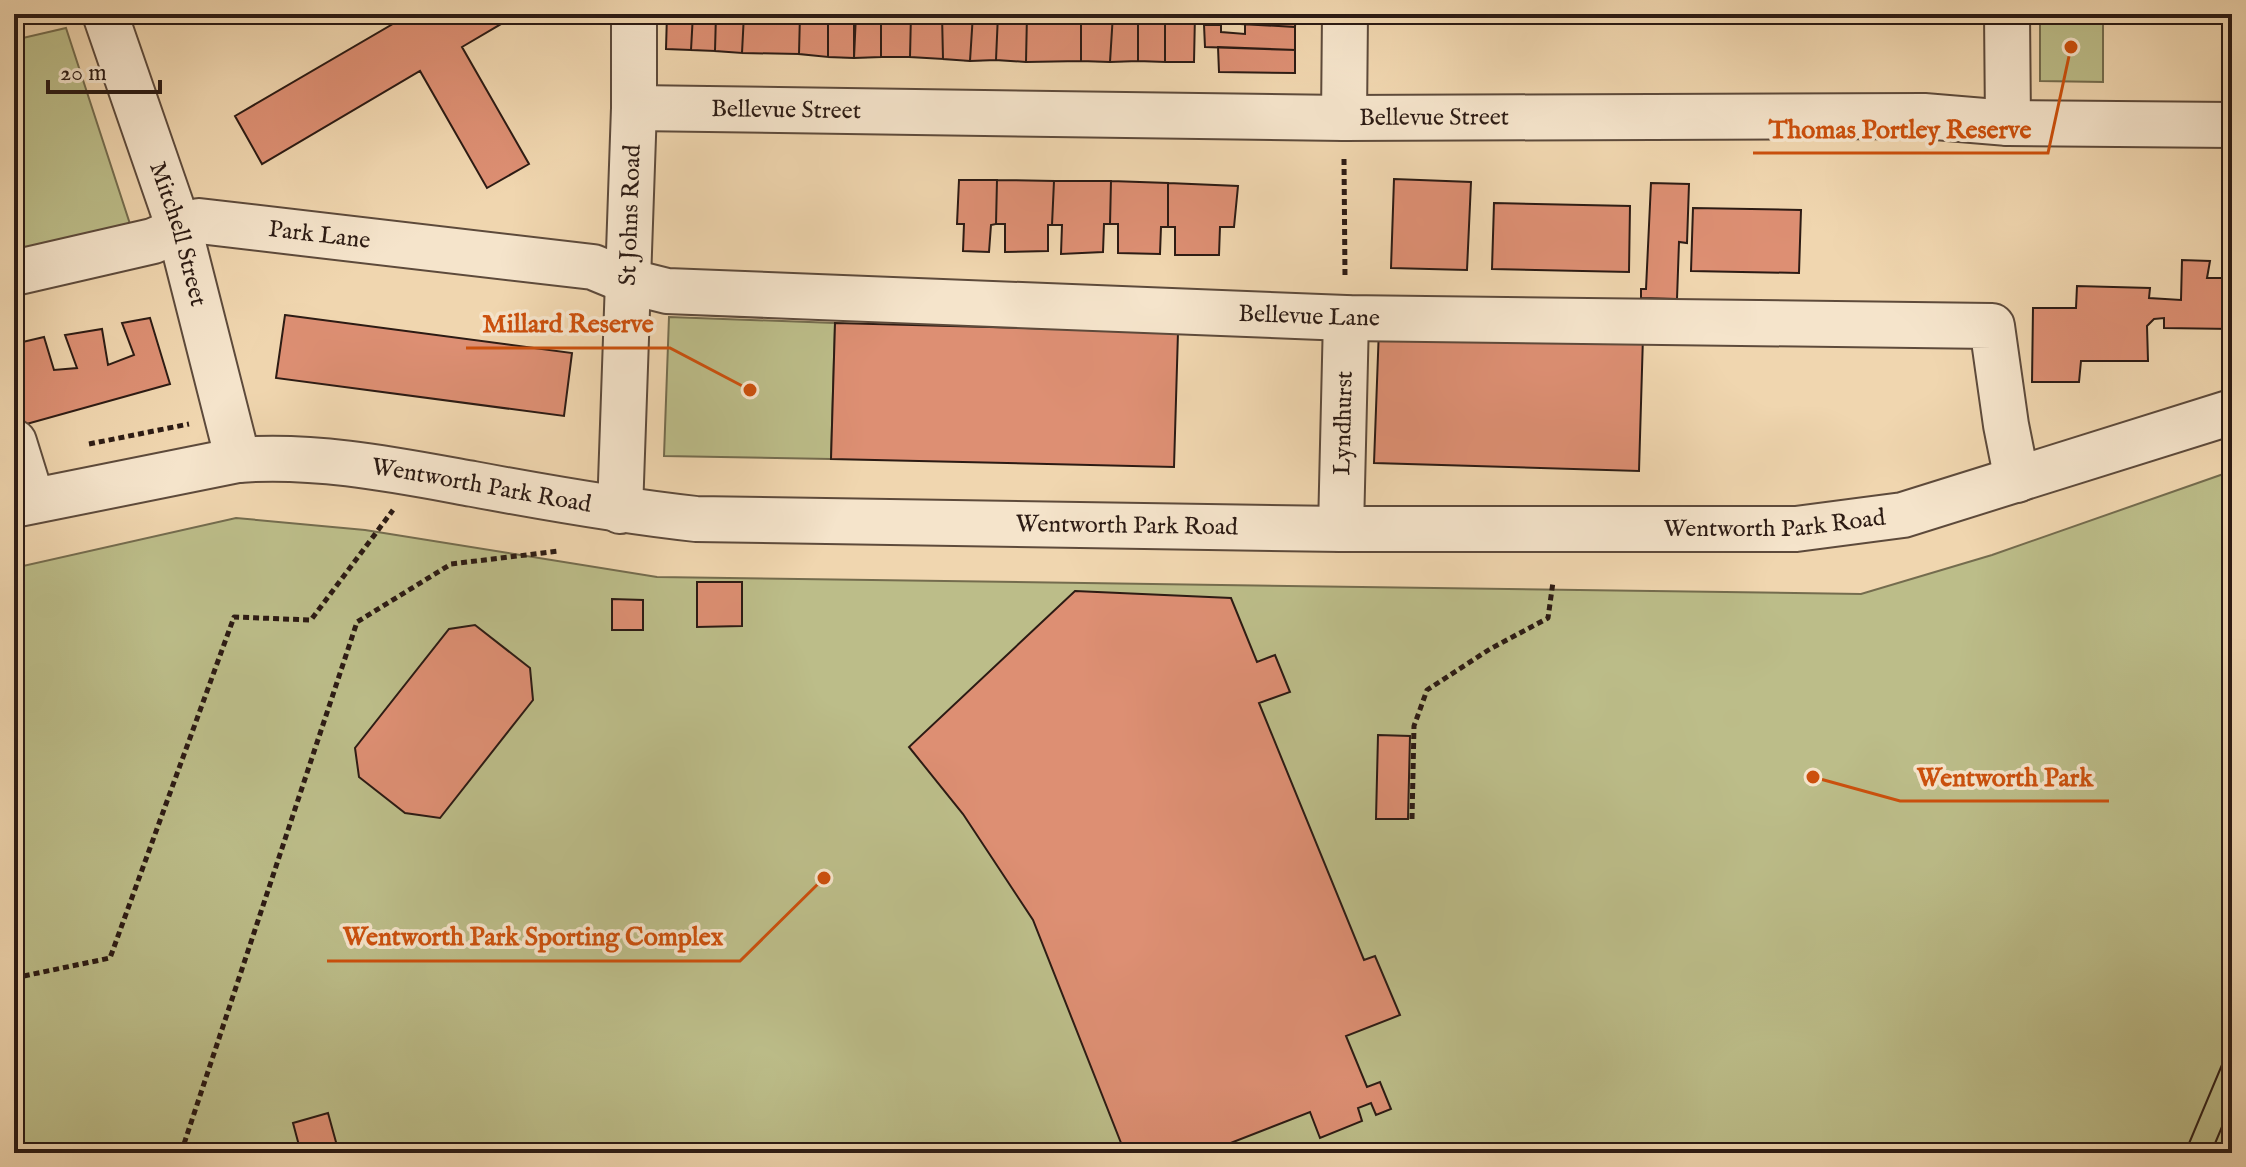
<svg xmlns="http://www.w3.org/2000/svg" width="2246" height="1167" viewBox="0 0 2246 1167" font-family="'IM FELL English',serif">
	<rect width="100%" height="100%" fill="#f0d6af"/>
	<filter id="stains"><feTurbulence type="fractalNoise" baseFrequency=".0025" numOctaves="4"/><feColorMatrix values="0 0 0 0 .2 0 0 0 0 .09 0 0 0 0 .02 0 0 0 .5 -.17"/></filter>
	<radialGradient id="worn" r=".72"><stop offset=".6" stop-color="#630" stop-opacity="0"/><stop offset="1" stop-color="#630" stop-opacity=".3"/></radialGradient>
	<path fill="#bcbd89" stroke="#746c4e" stroke-width="2" d="M2040 14H2103V82L2040 81Z
		M66 28 130 224 14 253V40Z
		M669 317 835 323 831 459 664 456Z
		M2232 471V1153H14V568L236 518 365 530 657 577 1861 594 1992 555Z"/>
	<path fill="#dd8f73" stroke="#2c1b14" stroke-width="2" d="M410 14H518L462 47 529 164 487 188 420 71 262 164 235 116Z
		M667 14H693L691 50 666 49Z
		M693 14H716L715 51 691 50Z
		M716 14H744L742 53 715 51Z
		M744 14H800L799 54 742 53Z
		M800 14H828V57L799 54Z
		M828 14H854V58L828 57Z
		M856 14H881V57L854 58Z
		M881 14H911L910 57H881Z
		M911 14H942L943 59 910 57Z
		M942 14H973L970 61 943 59Z
		M973 14H998L996 60 970 61Z
		M998 14H1027L1026 62 996 60Z
		M1027 14H1081V61L1026 62Z
		M1081 14H1113L1110 62 1081 61Z
		M1113 14H1138V61L1110 62Z
		M1138 14H1165V62L1138 61Z
		M1165 14H1195L1194 62H1165Z
		M1241 14H1296L1295 27 1241 24Z
		M1245 24 1295 27V50L1205 47 1204 25H1221V32L1245 34Z
		M1218 47 1295 50V73L1219 72Z
		M1394 179 1471 182 1467 270 1391 268Z
		M959 180H997L996 224 991 225 989 252 963 251 964 224H957Z
		M997 180 1054 181 1052 225H1048V251L1005 252V224H996Z
		M1054 181H1111L1110 224H1104L1103 252 1061 254 1062 225H1052Z
		M1111 181 1168 183V227H1161L1160 254 1118 253V224H1110Z
		M1168 183 1238 186 1234 227H1220L1219 255H1175V227H1168Z
		M1651 183 1689 184 1687 243 1679 242 1677 299 1641 298V289H1646Z
		M1494 203 1630 206 1629 272 1492 269Z
		M1693 208 1801 210 1799 273 1691 271Z
		M2229 248H2232V329L2164 328V318L2154 319 2147 326 2148 361H2081L2079 382H2032L2033 308H2076L2077 286 2150 288 2149 298 2181 300 2182 260 2210 261 2207 278H2227Z
		M285 315 572 353 564 416 276 378Z
		M150 318 170 384 23 425 14 390V344L44 337 54 370 77 368 65 335 102 329 108 365 134 355 122 323Z
		M835 323 1178 332 1174 467 831 459Z
		M1379 328 1643 336 1639 471 1374 463Z
		M697 582H742V626L697 627Z
		M1075 591 1231 598 1257 662 1275 655 1290 692 1259 703 1364 960 1375 956 1400 1015 1346 1036 1367 1087 1380 1082 1391 1109 1376 1115 1371 1103 1358 1108 1362 1121 1320 1138 1310 1112 1205 1153H1125L1033 920 963 814 909 747Z
		M612 599 643 600V630H612Z
		M475 625 530 668 533 700 440 818 405 813 359 777 355 748 449 629Z
		M1378 735 1410 736 1408 819H1376Z
		M328 1113 339 1153H301L293 1123Z"/>
	<g fill="none" stroke-linecap="round" stroke-linejoin="round">
		<defs>
			<g id="minor">
				<path id="s1" d="M105 14 179 228 238 460"/>
				<path d="M2007 14 2008 123"/>
				<path id="s2" d="M634 108 1344 118 1924 116 2008 123 2232 125"/>
				<path d="M1344 118 1345 14"/>
				<path id="s3" d="M14 273 153 241 199 221 593 267 627 281 667 291 1346 318 1992 326 2006 425 2017 480"/>
				<path d="M14 442 32 500"/>
				<path id="s4" d="M14 505 238 460C317 454 396 470 473 484 548 498 621 511 696 519L1341 529H1796L1903 515 2232 412"/>
				<path id="s5" d="M620 511 634 108V14"/>
				<path id="s6" d="M1341 529 1346 318"/>
			</g>
		</defs>
		<use href="#minor" stroke="#5d4a3b" stroke-width="48"/>
		<path stroke="#2c1b14" stroke-width="5" stroke-dasharray="6 4" stroke-linecap="butt" d="M1344 159 1345 277
			M89 444 189 424
			M1412 819 1414 726 1427 690 1490 649 1548 618 1553 582
			M14 978 110 958 234 617 311 620 393 510
			M181 1153 357 622 451 564 559 551"/>
		<use href="#minor" stroke="#f5e4cb" stroke-width="44"/>
		<path stroke="#2c1b14" stroke-width="2" d="M2185 1153 2232 1041
			M2211 1153 2232 1103"/>
	</g>
	<g text-anchor="middle" dominant-baseline="central" stroke-width="7" stroke-linejoin="round" paint-order="stroke">
		<g font-size="24" fill="#2c1b14" stroke="#f5e4cb">
			<text stroke="none"><textPath href="#s2" startOffset="152">Bellevue Street</textPath></text>
			<text stroke="none"><textPath href="#s2" startOffset="800">Bellevue Street</textPath></text>
			<text stroke="none"><textPath href="#s5" startOffset="296">St Johns Road</textPath></text>
			<text stroke="none"><textPath href="#s1" startOffset="232">Mitchell Street</textPath></text>
			<text stroke="none"><textPath href="#s3" startOffset="314">Park Lane</textPath></text>
			<text stroke="none"><textPath href="#s3" startOffset="1310">Bellevue Lane</textPath></text>
			<text stroke="none"><textPath href="#s6" startOffset="106">Lyndhurst</textPath></text>
			<text stroke="none"><textPath href="#s4" startOffset="474">Wentworth Park Road</textPath></text>
			<text stroke="none"><textPath href="#s4" startOffset="1770">Wentworth Park Road</textPath></text>
			<text stroke="none"><textPath href="#s4" startOffset="1122">Wentworth Park Road</textPath></text>
		</g>
	</g>
	<path fill="none" stroke="#cc500d" stroke-width="3" d="M2071 47L2048 153H1753M750 390L670 348H466M1813 777L1900 801H2109M824 878L740 961H327"/>
	<g fill="#cc500d" stroke="#f5e4cb" stroke-width="3">
		<circle cx="2071" cy="47" r="8"/>
		<circle cx="750" cy="390" r="8"/>
		<circle cx="1813" cy="777" r="8"/>
		<circle cx="824" cy="878" r="8"/>
	</g>
	<g font-size="26" text-anchor="middle" font-weight="bold" fill="#cc500d" stroke="#f5e4cb" stroke-width="7" stroke-linejoin="round" paint-order="stroke">
		<text x="1900" y="138">Thomas Portley Reserve</text>
		<text x="568" y="332">Millard Reserve</text>
		<text x="2005" y="786">Wentworth Park</text>
		<text x="533" y="945">Wentworth Park Sporting Complex</text>
	</g>
	<rect width="2246" height="1167" fill="none" stroke="#f0d6af" stroke-width="48"/>
	<rect x="16" y="16" width="2214" height="1135" fill="none" stroke="#2c1b14" stroke-width="4"/>
	<rect x="24" y="24" width="2198" height="1119" fill="none" stroke="#2c1b14" stroke-width="2"/>
	<path d="M48 80v12h112v-12" fill="none" stroke="#2c1b14" stroke-width="4"/>
	<text x="60" y="80" font-size="24" fill="#2c1b14" stroke="#f5e4cb" stroke-width="6" paint-order="stroke">20 m</text>
	<rect width="100%" height="100%" filter="url(#stains)"/>
	<rect width="100%" height="100%" fill="url(#worn)"/>
</svg>
